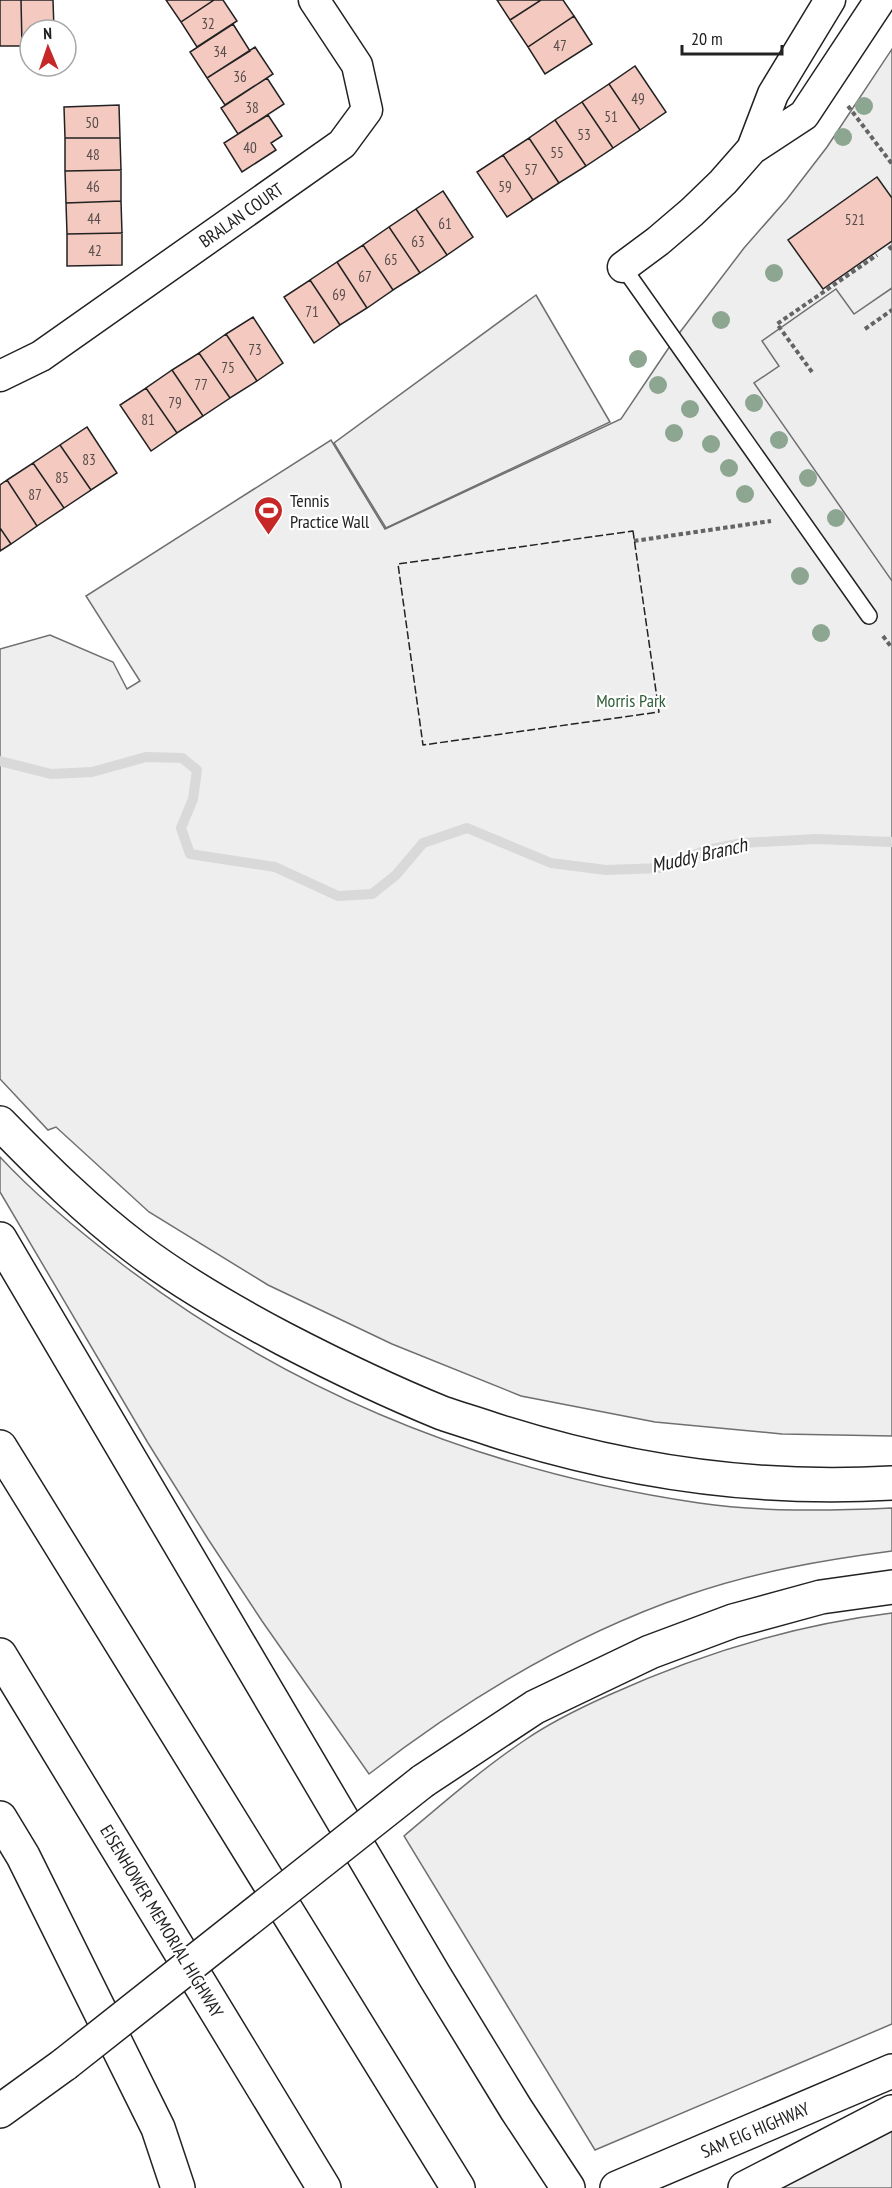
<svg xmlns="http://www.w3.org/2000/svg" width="892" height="2188" viewBox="0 0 892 2188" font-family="'PT Sans Narrow',sans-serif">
	<rect width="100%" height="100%" fill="#fff"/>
	<path fill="#eee" stroke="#6f6f6f" stroke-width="1.5" d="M892 49V1436L782 1434 655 1422 521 1396 392 1344 268 1285 149 1212 56 1127 48 1130 0 1079V649L50 635 113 662 127 689 140 681 86 596 331 440 385 529 621 419 674 340 744 248 787 199 827 147Z
		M0 1157C37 1197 80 1232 123 1265 293 1394 488 1472 699 1503 763 1512 828 1511 892 1508V1551C823 1560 754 1572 688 1595 571 1635 466 1699 369 1774L262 1621 208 1539 148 1443 0 1192Z
		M892 1613V2024L595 2150 404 1836C443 1803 482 1769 525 1740 551 1722 580 1708 609 1695 699 1654 794 1625 892 1613Z
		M892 2125V2188H773Z"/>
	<path fill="#ededed" stroke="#6f6f6f" stroke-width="1.5" d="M892 288V581L754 383 779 366 762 341 836 289 854 314Z
		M536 295 610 422 386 528 334 443Z"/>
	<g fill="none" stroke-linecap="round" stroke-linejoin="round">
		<path stroke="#d9d9d9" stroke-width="10" d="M0 761 51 774 92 772 146 757 182 758 197 770 193 799 181 828 190 854 275 867 338 896 372 894 396 875 423 843 467 828 551 863 606 870 662 868 707 850 742 843 816 839 892 842"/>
	</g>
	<path fill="#f3c9c0" stroke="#222" stroke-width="1.5" d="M0 0H21L22 46H0Z
		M21 0H53L54 30H30V46H22Z
		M166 0H214L181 22Z
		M214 0H223L237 21 197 47 181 22Z
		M497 0H541L510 20Z
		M541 0H563L574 16 528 47 510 20Z
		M574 16 592 44 545 74 528 47Z
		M233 24 250 51 207 78 190 52Z
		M255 47 273 74 225 105 207 78Z
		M635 66 666 112 640 130 609 84Z
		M267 78 284 104 238 134 221 108Z
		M609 84 640 130 613 148 582 102Z
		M582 102 613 148 586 166 555 120Z
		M119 105 120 138H65L64 107Z
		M268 115 282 136 271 143 276 150 242 172 224 143Z
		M555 120 586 166 559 183 529 138Z
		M65 138H120L121 170 65 171Z
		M529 138 559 183 533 200 503 155Z
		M503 155 533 200 507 217 477 172Z
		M121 170V201L66 203 65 171Z
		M877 177 892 198V241L823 289 788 240Z
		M443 191 473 237 447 255 416 209Z
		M121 201 122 233 67 234 66 203Z
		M416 209 447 255 420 273 389 227Z
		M389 227 420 273 393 290 363 245Z
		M122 233V265L67 266V234Z
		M363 245 393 290 367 308 337 262Z
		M337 262 367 308 340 325 310 280Z
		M310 280 340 325 314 343 284 297Z
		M253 317 283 363 257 381 226 334Z
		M226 334 257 381 230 398 199 353Z
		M199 353 230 398 203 416 172 370Z
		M172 370 203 416 177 433 146 388Z
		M146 388 177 433 151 451 120 405Z
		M87 427 117 473 91 490 60 445Z
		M60 445 91 490 64 508 33 463Z
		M33 463 64 508 37 526 7 480Z
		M7 480 37 526 11 544 0 528V485Z
		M0 528 11 544 0 551Z"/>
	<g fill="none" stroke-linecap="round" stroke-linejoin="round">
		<defs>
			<path id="lane" d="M623 267 869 616"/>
			<path id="street" d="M752 149 773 94 830 0
				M623 267 658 241 692 212 723 182 752 149 804 115 880 0
				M0 376 41 356 342 144 367 110 357 65 314 0"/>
			<path id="highway" d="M0 1123C43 1167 87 1211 136 1248 182 1283 233 1312 284 1339 336 1366 388 1391 442 1413 459 1419 477 1424 494 1430 622 1471 758 1491 892 1483
				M0 1239 434 1975 516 2109 568 2188
				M0 1447 458 2188
				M0 1655 324 2188
				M423 1781 535 1707 650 1652 733 1621 821 1597 892 1587
				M0 1818 23 1856 158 2128 178 2188
				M0 2111 65 2064
				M617 2188 892 2071
				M745 2188 892 2112"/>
		</defs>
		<use href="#lane" stroke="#222" stroke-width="18"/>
		<use href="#street" stroke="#222" stroke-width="33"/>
		<use href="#highway" stroke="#222" stroke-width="36"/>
		<path stroke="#646464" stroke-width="4" stroke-dasharray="4.5 3" stroke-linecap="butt" d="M848 106 892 164
			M889 246 892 250
			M865 329 892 310
			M812 372 777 324 877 255
			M634 541 771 521
			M883 636 892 648"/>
		<use href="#lane" stroke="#fff" stroke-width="15"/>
		<use href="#street" stroke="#fff" stroke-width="30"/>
		<use href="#highway" stroke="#fff" stroke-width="33"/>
		<defs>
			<path id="highway-bridge" d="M65 2064 423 1781"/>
		</defs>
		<use href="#highway-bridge" stroke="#222" stroke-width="36" stroke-linecap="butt"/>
		<use href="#highway-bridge" stroke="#fff" stroke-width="33"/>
		<path stroke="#222" stroke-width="1.5" stroke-dasharray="8 3" stroke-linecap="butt" d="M633 531 659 712 423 745 398 564Z"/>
	</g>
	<g fill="#8da692">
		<circle cx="864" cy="106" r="9"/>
		<circle cx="843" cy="137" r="9"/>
		<circle cx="774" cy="273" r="9"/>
		<circle cx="721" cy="320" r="9"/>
		<circle cx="638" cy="359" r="9"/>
		<circle cx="658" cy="385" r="9"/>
		<circle cx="754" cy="403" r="9"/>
		<circle cx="690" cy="409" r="9"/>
		<circle cx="674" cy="433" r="9"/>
		<circle cx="779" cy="440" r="9"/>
		<circle cx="711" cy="444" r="9"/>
		<circle cx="729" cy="468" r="9"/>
		<circle cx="808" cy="478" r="9"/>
		<circle cx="745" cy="494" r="9"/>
		<circle cx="836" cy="518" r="9"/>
		<circle cx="800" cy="576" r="9"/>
		<circle cx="821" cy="633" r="9"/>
	</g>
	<defs>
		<symbol id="stadium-pin" viewBox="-11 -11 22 30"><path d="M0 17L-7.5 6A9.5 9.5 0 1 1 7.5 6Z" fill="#c62828" stroke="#fff"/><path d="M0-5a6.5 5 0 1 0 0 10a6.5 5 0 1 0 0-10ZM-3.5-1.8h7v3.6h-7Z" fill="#fff"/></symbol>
	</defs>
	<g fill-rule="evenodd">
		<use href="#stadium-pin" x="252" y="494" width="33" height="45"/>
	</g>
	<g text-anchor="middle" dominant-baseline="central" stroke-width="4.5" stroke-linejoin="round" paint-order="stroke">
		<g font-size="15" fill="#564c4a">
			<text x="208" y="23">32</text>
			<text x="560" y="45">47</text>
			<text x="220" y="51">34</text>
			<text x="240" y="76">36</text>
			<text x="638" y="98">49</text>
			<text x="252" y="107">38</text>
			<text x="611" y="116">51</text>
			<text x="92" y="122">50</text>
			<text x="584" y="134">53</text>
			<text x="250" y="147">40</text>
			<text x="557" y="152">55</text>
			<text x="93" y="154">48</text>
			<text x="531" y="169">57</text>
			<text x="93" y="186">46</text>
			<text x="505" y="186">59</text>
			<text x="94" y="218">44</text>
			<text x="855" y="219">521</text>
			<text x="445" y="223">61</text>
			<text x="418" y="241">63</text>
			<text x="95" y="250">42</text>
			<text x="391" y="259">65</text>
			<text x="365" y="276">67</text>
			<text x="339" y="294">69</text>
			<text x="312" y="311">71</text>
			<text x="255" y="349">73</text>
			<text x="228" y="367">75</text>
			<text x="201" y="384">77</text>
			<text x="175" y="402">79</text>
			<text x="148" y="419">81</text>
			<text x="89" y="459">83</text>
			<text x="62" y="477">85</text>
			<text x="35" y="494">87</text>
		</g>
		<g font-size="18" fill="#222" stroke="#fff">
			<text transform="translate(241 215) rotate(-35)">BRALAN COURT</text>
			<text transform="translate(162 1921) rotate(59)">EISENHOWER MEMORIAL HIGHWAY</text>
			<text transform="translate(755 2130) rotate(-23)">SAM EIG HIGHWAY</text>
		</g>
		<g font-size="18" fill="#222" stroke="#fff" text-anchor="start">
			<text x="290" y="500">Tennis<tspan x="290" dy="21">Practice Wall</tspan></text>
		</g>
		<g font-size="18" fill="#2f5e38" stroke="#fff">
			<text x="631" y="700">Morris Park</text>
		</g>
		<g font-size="20" font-style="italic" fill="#222" stroke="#fff">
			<text transform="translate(699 855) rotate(-13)">Muddy Branch</text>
		</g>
	</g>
	<g transform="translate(48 48) rotate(358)"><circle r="28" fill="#ffffff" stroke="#a7a7a7" stroke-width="1.5"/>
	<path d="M0-4.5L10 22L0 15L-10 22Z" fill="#c62828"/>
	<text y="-9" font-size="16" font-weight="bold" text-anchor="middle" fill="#222222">N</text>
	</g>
	<path d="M682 45v9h100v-9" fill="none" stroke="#222222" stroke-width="3"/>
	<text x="691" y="45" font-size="18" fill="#222222" stroke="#ffffff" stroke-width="4.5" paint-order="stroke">20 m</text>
</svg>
